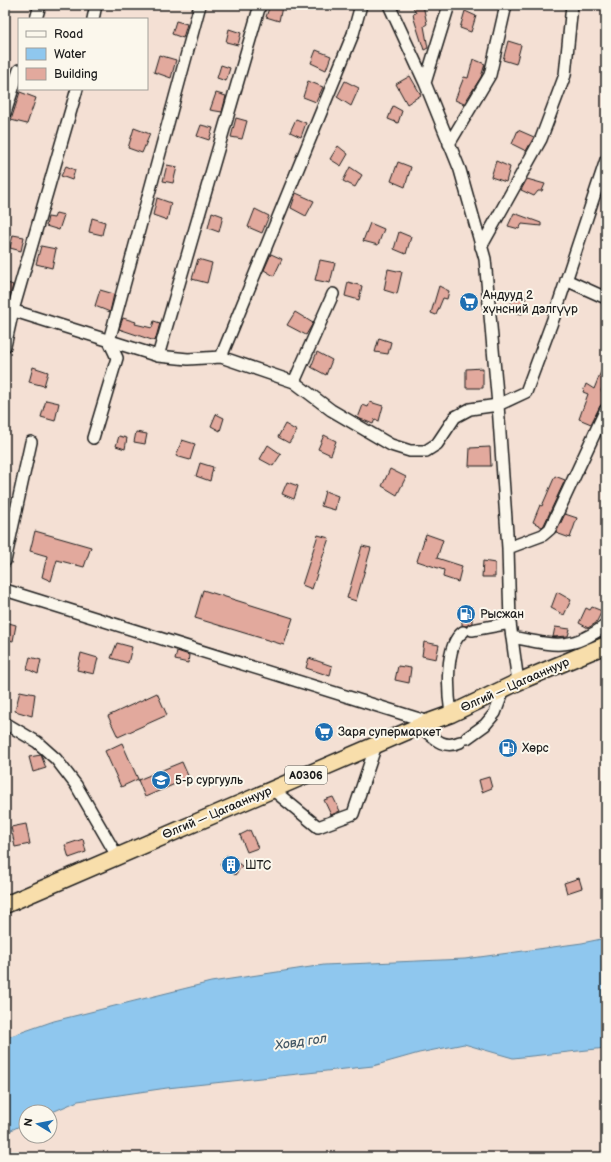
<svg xmlns="http://www.w3.org/2000/svg" width="611" height="1162" viewBox="0 0 611 1162" font-family="'Balsamiq Sans',sans-serif">
	<rect width="100%" height="100%" fill="#f4e0d4"/>
	<filter id="ink" filterUnits="userSpaceOnUse"><feTurbulence type="fractalNoise" baseFrequency=".025" numOctaves="2"/><feDisplacementMap in="SourceGraphic" scale="8" xChannelSelector="R" yChannelSelector="G"/><feConvolveMatrix kernelMatrix="1 2 1 2 8 2 1 2 1" color-interpolation-filters="sRGB"/></filter>
	<g filter="url(#ink)">
		<path fill="#8fc7ee" stroke="#61839a" d="M606 938V1048L513 1058 464 1044 419 1053 373 1066 167 1088 78 1101 50 1113V1112H26V1123L5 1133V1038L54 1021 211 982 324 965 465 959 582 943Z"/>
		<path fill="#e2a99d" stroke="#1c1c1c" d="M270 5 282 7 279 21 266 17Z
			M412 5H423L427 24 424 26 428 48 424 50 414 19 413 14 416 13Z
			M465 11 476 16 471 32 460 28Z
			M176 21 187 24 183 38 172 34Z
			M229 29 241 33 238 45 226 42Z
			M508 41 521 45 516 64 503 60Z
			M316 50 331 56 326 70 311 63Z
			M159 55 176 60 171 78 154 72Z
			M473 59 485 64 481 77 464 104 455 100 464 77 468 78Z
			M221 65 230 68 226 81 217 78Z
			M410 76 421 95 407 104 396 84Z
			M308 81 323 87 316 102 303 97Z
			M345 81 359 88 351 106 337 97Z
			M20 92 36 98 27 124 11 120Z
			M216 93 226 96 222 112 210 110Z
			M393 106 402 111 398 123 388 119Z
			M236 118 247 121 242 139 231 137Z
			M296 119 306 123 301 137 290 132Z
			M201 125 213 128 209 140 197 136Z
			M134 128 150 134 142 153 128 148Z
			M518 130 534 137 526 151 512 144Z
			M338 146 348 154 341 166 330 159Z
			M496 161 510 167 506 182 491 177Z
			M398 162 411 167 405 187 391 181Z
			M167 165 177 167 173 183 163 181Z
			M66 166 75 170 72 180 61 176Z
			M350 167 362 175 355 187 343 181Z
			M527 179 545 184 542 191H538L534 196 521 190Z
			M296 193 314 201 306 216 291 208Z
			M157 198 171 203 167 220 153 215Z
			M255 209 269 216 262 233 248 227Z
			M212 212 223 216 219 232 208 228Z
			M56 213 64 215 59 230 46 226 48 217 54 218Z
			M514 213 541 223V226L522 224 519 229 508 226Z
			M92 218 105 222 102 235 89 232Z
			M370 223 384 229 378 245 363 241Z
			M399 232 411 237 406 254 394 249Z
			M13 235 24 237 21 251 10 248Z
			M41 246 56 249 52 268 36 264Z
			M271 254 282 259 274 276 264 270Z
			M198 259 212 263 207 283 192 279Z
			M320 260 335 263 330 283 315 280Z
			M388 269 402 272 397 294 384 290Z
			M5 282 13 285 8 302 5 301Z
			M348 282 362 286 359 300 345 296Z
			M439 286 449 291 447 299 443 298 436 315 431 313Z
			M100 290 114 294 110 312 95 306Z
			M514 293 526 297 522 314 509 311Z
			M295 312 313 323 306 335 287 325Z
			M123 318 136 322 135 324 152 328 154 321 160 323 155 341 119 329Z
			M379 338 391 342 388 354 375 352Z
			M317 352 332 360 326 375 311 367Z
			M606 359V379L601 391 606 393V400L600 406 591 424 579 419 588 394 583 392 586 384 594 389Z
			M33 367 48 372 44 386 29 382Z
			M483 368V388H466V369Z
			M46 400 59 403 55 421 41 417Z
			M370 402 383 406 379 421 375 419 373 424 358 418 363 405 368 407Z
			M216 414 224 418 220 431 211 426Z
			M285 424 297 431 289 443 278 437Z
			M136 432 147 434 145 444 134 442Z
			M324 435 336 441 331 455 318 449Z
			M119 436 127 438 125 449 116 446Z
			M182 440 195 444 190 460 176 456Z
			M268 445 281 454 273 466 260 459Z
			M490 447 491 466H469L470 448Z
			M200 463 213 467 210 481 196 476Z
			M390 469 406 477 397 495 382 486Z
			M555 476 565 480 544 525 542 527 533 522 540 505 542 506Z
			M287 482 298 486 294 499 282 494Z
			M325 491 338 496 335 510 321 506Z
			M565 514 577 518 570 538 556 533Z
			M35 531 91 547 84 567 57 560 51 581 42 577 47 556 30 551Z
			M426 534 443 540 437 558 462 566 458 582 443 577 444 570 417 561Z
			M318 535 329 538 312 589 302 585Z
			M362 546 371 548 356 601 347 598Z
			M483 561 495 563V577H482Z
			M203 590 293 618 284 645 195 618Z
			M557 592 571 600 564 615 551 608Z
			M592 607 602 611 596 623 588 628 579 623 586 608 590 610Z
			M462 609H472V623L466 626 462 625Z
			M5 622 16 625 13 641 5 639Z
			M555 627 570 629 568 636 553 637Z
			M424 642 439 645 436 659 422 656Z
			M117 643 132 647 128 663 111 658Z
			M177 651 189 655 188 663 175 660Z
			M81 653 98 658 94 674 77 670Z
			M30 657 41 660 38 674 27 669Z
			M309 658 332 666 330 676 306 668Z
			M398 666 411 668 409 683 395 680Z
			M20 691 35 694 32 716 15 711Z
			M157 693 167 715 118 737 108 716Z
			M122 743 138 779 121 787 105 751Z
			M41 755 46 768 33 772 29 757Z
			M182 762 189 778 145 797 138 780Z
			M489 777 492 788 482 792 479 780Z
			M333 797 340 811 331 815 324 800Z
			M26 824 30 844 15 847 11 827Z
			M250 830 258 848 247 852 240 835Z
			M83 839 86 852 69 858 65 845Z
			M227 855 242 866 235 875 220 864Z
			M579 878 582 888 567 893 564 883Z"/>
		<g fill="none" stroke-linecap="round" stroke-linejoin="round">
			<defs>
				<path id="minor" d="M389 5 425 83 460 170 485 259 498 405 508 548 510 623 518 682
					M36 19 40 5
					M93 19 96 5
					M425 83 449 5
					M5 113 19 70
					M449 144 490 75 506 5
					M481 247 541 139 565 75 572 5
					M566 280 606 298
					M5 308 158 356 188 359 221 357 294 382 331 410 391 445 410 451H426L437 444 455 417 470 409 498 405 526 392 555 314 606 160
					M5 346 13 310 77 89
					M158 356 260 5
					M221 357 353 34 361 5
					M294 382 333 294
					M93 438 117 358 109 341 200 5
					M508 548 543 535 550 529 606 409
					M5 561 31 442
					M5 590 429 722
					M472 630 510 623
					M512 637C553 645 570 652 606 625
					M451 714C448 694 444 645 463 632
					M5 723 37 742 56 759 76 785 117 856
					M420 726C433 737 442 750 460 742
					M467 738 485 725 495 713 504 689
					M272 789 318 827 353 814 376 745"/>
				<path id="highway" d="M5 905 429 722 451 714 518 682 606 645"/>
			</defs>
			<use href="#minor" stroke="#1c1c1c" stroke-width="14"/>
			<use href="#highway" stroke="#1c1c1c" stroke-width="19"/>
			<use href="#minor" stroke="#fbf7ec" stroke-width="11"/>
			<use href="#highway" stroke="#f8deab" stroke-width="16"/>
		</g>
	</g>
	<defs>
		<symbol id="supermarket-disc" viewBox="-11 -11 22 22"><circle r="9.5" fill="#1f6fb2" stroke="#fbf7ec"/><path d="M-6-5.5h2.5l.6 2H6L4.5 2H-2.5L-4.4-4H-6ZM-1.5 3.2a1.3 1.3 0 1 0 .1 0ZM3 3.2a1.3 1.3 0 1 0 .1 0Z" fill="#fff"/></symbol>
		<symbol id="fuel-disc" viewBox="-11 -11 22 22"><circle r="9.5" fill="#1f6fb2" stroke="#fbf7ec"/><path d="M-5.5-6h7V0h2V4h1.3V-2.5L3-4.5l.8-.8L6-3V5H2.5V1h-1V6h-7ZM-4.2-4.7v3.2H.2V-4.7Z" fill="#fff"/></symbol>
		<symbol id="school-disc" viewBox="-11 -11 22 22"><circle r="9.5" fill="#1f6fb2" stroke="#fbf7ec"/><path d="M0-5L7-2L0 1L-7-2ZM-4 1L0 2.5L4 1V4Q0 6-4 4Z" fill="#fff"/></symbol>
		<symbol id="building-disc" viewBox="-11 -11 22 22"><circle r="9.5" fill="#1f6fb2" stroke="#fbf7ec"/><path d="M-4-6H4V6H1V3H-1V6H-4ZM-2.5-4.3h1.7v1.8h-1.7ZM.8-4.3h1.7v1.8H.8ZM-2.5-1h1.7V.8h-1.7ZM.8-1h1.7V.8H.8Z" fill="#fff"/></symbol>
	</defs>
	<g fill-rule="evenodd">
		<use href="#supermarket-disc" x="458" y="291" width="22" height="22"/>
		<use href="#fuel-disc" x="455" y="603" width="22" height="22"/>
		<use href="#supermarket-disc" x="313" y="721" width="22" height="22"/>
		<use href="#fuel-disc" x="497" y="737" width="22" height="22"/>
		<use href="#school-disc" x="150" y="769" width="22" height="22"/>
		<use href="#building-disc" x="220" y="854" width="22" height="22"/>
	</g>
	<g text-anchor="middle" dominant-baseline="central" stroke-width="4" stroke-linejoin="round" paint-order="stroke">
		<rect fill="#fbf7ec" stroke="#5f5e5a" stroke-width="1" x="285" y="766" width="42" height="18" rx="3"/>
		<g font-size="11" font-weight="bold" fill="#1c1c1c">
			<text x="306" y="775">A0306</text>
		</g>
		<g font-size="12" fill="#1c1c1c" stroke="#fbf7ec" text-anchor="start">
			<text x="483" y="295">Андууд 2<tspan x="483" dy="14">хүнсний дэлгүүр</tspan></text>
			<text x="480" y="614">Рысжан</text>
			<text x="338" y="732">Заря супермаркет</text>
			<text x="522" y="748">Хөрс</text>
			<text x="175" y="780">5-р сургууль</text>
			<text x="245" y="865">ШТС</text>
		</g>
		<g font-size="12" fill="#1c1c1c" stroke="#fbf7ec">
			<text transform="translate(515 685) rotate(-24)">Өлгий — Цагааннуур</text>
			<text transform="translate(217 813) rotate(-23)">Өлгий — Цагааннуур</text>
		</g>
		<g font-size="13" font-style="italic" fill="#445866" stroke="#fbf7ec">
			<text transform="translate(301 1042) rotate(-8)">Ховд гол</text>
		</g>
	</g>
	<rect width="611" height="1162" fill="none" stroke="#fbf7ec" stroke-width="20"/>
	<rect x="10" y="10" width="591" height="1142" fill="none" stroke="#1c1c1c" stroke-width="1.5" filter="url(#ink)"/>
	<rect x="18" y="18" width="130" height="72" fill="#fbf7ec" stroke="#a29f99"/>
	<rect x="26" y="31" width="20" height="6" fill="#fbf7ec" stroke="#a29f99"/>
	<text x="54" y="38" font-size="12" fill="#1c1c1c">Road</text>
	<rect x="26" y="48" width="20" height="12" fill="#8fc7ee" stroke="#a29f99"/>
	<text x="54" y="58" font-size="12" fill="#1c1c1c">Water</text>
	<rect x="26" y="68" width="20" height="12" fill="#e2a99d" stroke="#a29f99"/>
	<text x="54" y="78" font-size="12" fill="#1c1c1c">Building</text>
	<g transform="translate(38 1124) rotate(280)"><circle r="19" fill="#fbf7ec" stroke="#a29f99"/>
	<path d="M0-3L7 15L0 10L-7 15Z" fill="#1f6fb2"/>
	<text y="-6" font-size="11" font-weight="bold" text-anchor="middle" fill="#1c1c1c">N</text>
	</g>
</svg>
